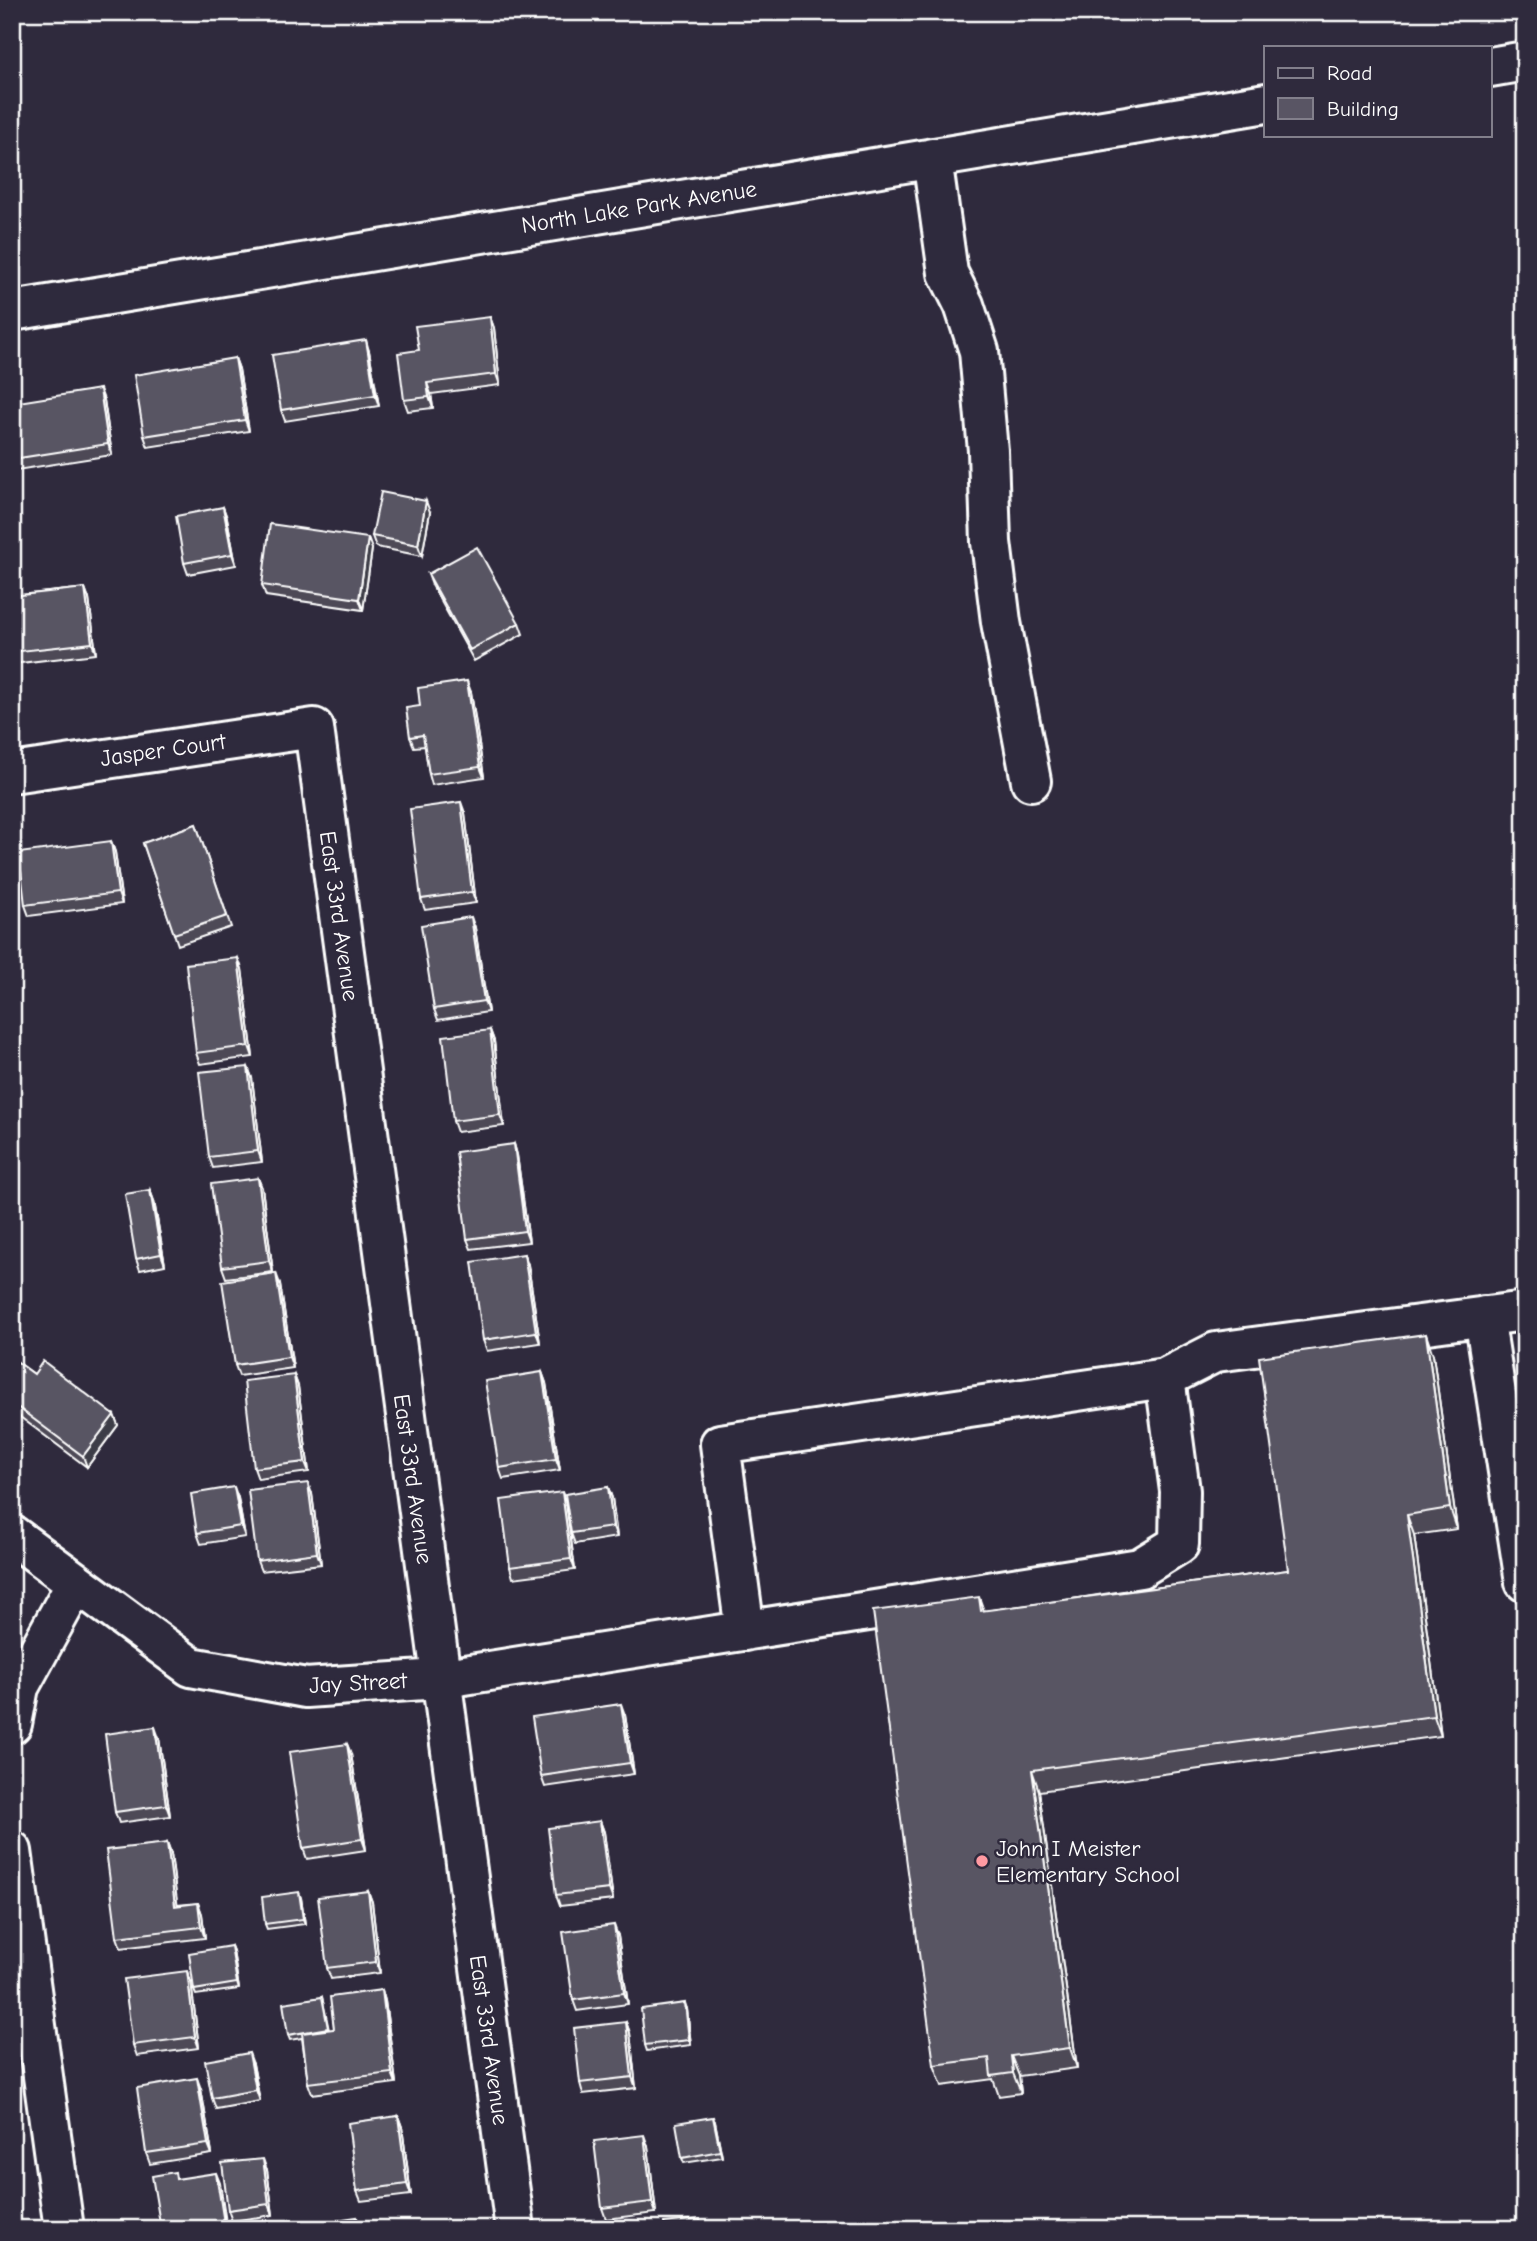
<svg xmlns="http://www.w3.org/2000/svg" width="1537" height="2241" viewBox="0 0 1537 2241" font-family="'Comic Neue',sans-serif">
	<rect width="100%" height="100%" fill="#2f2a3d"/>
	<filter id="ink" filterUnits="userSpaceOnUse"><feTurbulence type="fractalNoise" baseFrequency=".0143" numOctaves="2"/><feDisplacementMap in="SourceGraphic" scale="14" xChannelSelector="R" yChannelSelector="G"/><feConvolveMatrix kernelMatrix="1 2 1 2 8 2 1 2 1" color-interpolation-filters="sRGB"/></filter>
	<g filter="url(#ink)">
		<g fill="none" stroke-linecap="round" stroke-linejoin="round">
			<defs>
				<path id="minor" d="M1490 67 1525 61
					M932 158 948 273 964 305 979 351 988 451 991 542 1001 622 1031 781
					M12 311 1266 103
					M12 773 314 728 515 2229
					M1484 1316 1525 1582
					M1165 1378 1216 1352 1525 1311
					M12 1535 191 1667 306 1688 439 1679 1140 1568 1179 1544 1180 1491 1165 1378 720 1444 745 1631
					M12 1724 19 1687 76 1583
					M12 1851 64 2229"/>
			</defs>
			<use href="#minor" stroke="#fff" stroke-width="44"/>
			<use href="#minor" stroke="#2f2a3d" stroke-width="38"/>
		</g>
		<path fill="#4d4956" stroke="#fff" stroke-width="2" d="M490 317 494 328 500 385 431 394 433 408 408 411 404 400 419 350Z
			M369 351 379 406 285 421 281 410Z
			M235 358 239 369 249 431 148 447 144 436Z
			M104 400 112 455 17 470 13 459Z
			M223 507 227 518 236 565 188 574 184 563Z
			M430 512 422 556 376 547 372 536Z
			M372 549 363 610 266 596 262 585Z
			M428 574 519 623 523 634 474 661 432 585Z
			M85 588 89 599 96 654 12 664V596Z
			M471 692 484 777 432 785 429 774 425 746 414 747 410 737 420 706Z
			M465 813 476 903 425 910 421 899Z
			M196 824 231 927 178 945 143 843Z
			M111 841 115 852 122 904 29 916 25 905Z
			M475 928 488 1012 438 1020 434 1009Z
			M238 958 242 969 253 1057 200 1064 196 1053Z
			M490 1030 494 1041 504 1126 457 1132 453 1121Z
			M248 1067 252 1078 262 1162 213 1168 209 1157Z
			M514 1144 517 1155 529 1242 471 1249 467 1239Z
			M258 1178 262 1188 273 1272 226 1278 222 1267Z
			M150 1190 154 1201 165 1265 140 1270 136 1259Z
			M528 1265 540 1343 487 1351 483 1340Z
			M280 1284 293 1368 239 1376 235 1365Z
			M1433 1355 1457 1529 1414 1535 1441 1736 1039 1791 1077 2068 1019 2076 1021 2093 999 2096 993 2079 942 2086 934 2065 979 1597 984 1611 1288 1570Z
			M12 1358 34 1374 114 1415 118 1425 87 1467 12 1411Z
			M542 1372 546 1383 560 1470 503 1479 499 1468Z
			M294 1375 298 1386 309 1472 258 1479 254 1468Z
			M608 1487 612 1498 617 1537 575 1544 571 1533 568 1516 575 1570 513 1578 510 1567 566 1502Z
			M312 1494 321 1564 261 1571 257 1561Z
			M238 1498 245 1537 201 1544 197 1533Z
			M625 1715 634 1774 545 1787 541 1776Z
			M159 1738 170 1816 119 1823 115 1812Z
			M347 1744 351 1754 366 1850 307 1859 303 1848Z
			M600 1821 604 1832 613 1900 560 1906 556 1895Z
			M167 1843 171 1854 177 1905 198 1903 202 1914 205 1938 121 1948 117 1937Z
			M368 1891 372 1902 380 1973 331 1979 327 1968Z
			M301 1898 305 1924 267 1929 265 1924Z
			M618 1936 628 2004 577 2011 573 2000Z
			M231 1946 233 1951 239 1989 196 1995 194 1990Z
			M191 1982 199 2048 137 2056 133 2045Z
			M382 1990 385 2001 396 2083 312 2094 308 2083 302 2038 290 2040 288 2035 322 1997 329 2030 334 2029Z
			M687 2009 691 2045 647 2051 645 2045Z
			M626 2022 630 2033 636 2088 583 2094 580 2083Z
			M253 2064 260 2101 216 2109 212 2098Z
			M201 2089 212 2154 150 2164 146 2153Z
			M398 2116 402 2127 411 2195 361 2201 357 2191Z
			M715 2122 722 2157 684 2163 682 2158Z
			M648 2146 656 2213 606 2219 602 2208Z
			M267 2170 273 2215 232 2221 228 2210Z"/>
		<path fill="#3e3c46" stroke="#fff" stroke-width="2" d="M490 317 494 328 500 385 496 374Z
			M366 340 369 351 379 406 375 395Z
			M235 358 239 369 249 431 245 420Z
			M427 383 431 394 433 408 429 397Z
			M100 389 104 400 112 455 108 444Z
			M426 501 430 512 422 556 418 545Z
			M223 507 227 518 236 565 232 554Z
			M368 538 372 549 363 610 359 599Z
			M85 588 89 599 96 654 92 643Z
			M467 681 471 692 484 777 480 767Z
			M461 802 465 813 476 903 472 892Z
			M111 841 115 852 122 904 118 893Z
			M471 917 475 928 488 1012 484 1001Z
			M238 958 242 969 253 1057 249 1046Z
			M490 1030 494 1041 504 1126 500 1115Z
			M248 1067 252 1078 262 1162 258 1151Z
			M514 1144 517 1155 529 1242 525 1231Z
			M258 1178 262 1188 273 1272 269 1261Z
			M150 1190 154 1201 165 1265 161 1254Z
			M524 1254 528 1265 540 1343 536 1332Z
			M276 1273 280 1284 293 1368 289 1357Z
			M1426 1334 1433 1355 1457 1529 1450 1508Z
			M542 1372 546 1383 560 1470 556 1459Z
			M294 1375 298 1386 309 1472 305 1462Z
			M114 1415 118 1425 87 1467 83 1456Z
			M308 1483 312 1494 321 1564 317 1553Z
			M234 1487 238 1498 245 1537 241 1526Z
			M608 1487 612 1498 617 1537 613 1527Z
			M562 1492 566 1503 575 1570 571 1559Z
			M1407 1515 1414 1535 1441 1736 1434 1716Z
			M621 1704 625 1715 634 1774 630 1763Z
			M155 1727 159 1738 170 1816 166 1805Z
			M347 1744 351 1754 366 1850 362 1839Z
			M1032 1770 1039 1791 1077 2068 1070 2048Z
			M600 1821 604 1832 613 1900 609 1889Z
			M167 1843 171 1854 179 1917 175 1906Z
			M368 1891 372 1902 380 1973 376 1962Z
			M299 1892 301 1898 305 1924 303 1919Z
			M198 1903 202 1914 205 1938 201 1927Z
			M614 1925 618 1936 628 2004 624 1993Z
			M231 1946 233 1951 239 1989 237 1983Z
			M187 1971 191 1982 199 2048 195 2037Z
			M382 1990 385 2001 396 2083 392 2073Z
			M685 2003 687 2009 691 2045 689 2040Z
			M626 2022 630 2033 636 2088 632 2077Z
			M249 2053 253 2064 260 2101 256 2090Z
			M1011 2056 1019 2076 1021 2093 1013 2073Z
			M197 2078 201 2089 212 2154 208 2144Z
			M398 2116 402 2127 411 2195 407 2184Z
			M713 2117 715 2122 722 2157 720 2151Z
			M644 2135 648 2146 656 2213 652 2202Z
			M263 2159 267 2170 273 2215 269 2204Z
			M216 2173 220 2183 227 2229H225Z"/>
		<path fill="#595564" stroke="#fff" stroke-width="2" d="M490 317 496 374 427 383 429 397 404 400 398 353 419 350 415 326Z
			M366 340 375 395 281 410 272 355Z
			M235 358 245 420 144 436 134 375Z
			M100 389 108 444 13 459 12 403Z
			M381 492 426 501 418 545 372 536Z
			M223 507 232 554 184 563 176 516Z
			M270 524 368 538 359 599 262 585Z
			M477 547 519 623 470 650 428 574Z
			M85 588 92 643 12 652V596Z
			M467 681 480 767 429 774 423 735 410 737 406 708 420 706 418 688Z
			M461 802 472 892 421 899 410 809Z
			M196 824 227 916 174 934 143 843Z
			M111 841 118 893 25 905 19 853Z
			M471 917 484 1001 434 1009 421 925Z
			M238 958 249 1046 196 1053 186 964Z
			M490 1030 500 1115 453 1121 443 1036Z
			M248 1067 258 1151 209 1157 199 1072Z
			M514 1144 525 1231 467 1239 456 1152Z
			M258 1178 269 1261 222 1267 211 1184Z
			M150 1190 161 1254 136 1259 125 1194Z
			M524 1254 536 1332 483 1340 472 1262Z
			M276 1273 289 1357 235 1365 222 1281Z
			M1426 1334 1450 1508 1407 1515 1434 1716 1032 1770 1070 2048 1011 2056 1013 2073 991 2076 989 2058 934 2065 873 1611 979 1597 981 1611 1288 1570 1259 1357Z
			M12 1358 34 1374 43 1361 114 1415 83 1456 12 1403Z
			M542 1372 556 1459 499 1468 485 1381Z
			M294 1375 305 1462 254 1468 244 1381Z
			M308 1483 317 1553 257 1561 248 1490Z
			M234 1487 241 1526 197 1533 191 1494Z
			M608 1487 613 1527 571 1533 565 1494Z
			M562 1492 571 1559 510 1567 501 1500Z
			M621 1704 630 1763 541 1776 532 1717Z
			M155 1727 166 1805 115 1812 105 1734Z
			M347 1744 362 1839 303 1848 289 1752Z
			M600 1821 609 1889 556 1895 548 1828Z
			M167 1843 175 1906 198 1903 201 1927 117 1937 106 1850Z
			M368 1891 376 1962 327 1968 318 1897Z
			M299 1892 303 1919 265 1924 262 1897Z
			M614 1925 624 1993 573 2000 563 1932Z
			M231 1946 237 1983 194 1990 189 1953Z
			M187 1971 195 2037 133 2045 124 1979Z
			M382 1990 392 2073 308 2083 302 2033 334 2029 330 1997Z
			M322 1997 328 2028 288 2035 283 2003Z
			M685 2003 689 2040 645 2045 641 2009Z
			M626 2022 632 2077 580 2083 574 2028Z
			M249 2053 256 2090 212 2098 205 2061Z
			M197 2078 208 2144 146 2153 137 2088Z
			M398 2116 407 2184 357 2191 348 2123Z
			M713 2117 720 2151 682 2158 676 2123Z
			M644 2135 652 2202 602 2208 594 2141Z
			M263 2159 269 2204 228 2210 222 2163Z
			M175 2172 176 2179 216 2173 225 2229H161L152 2176Z
			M357 2217 359 2229H317L316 2223Z
			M700 2219 701 2229H665L664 2223Z"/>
	</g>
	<circle fill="#ff9aa2" stroke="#2f2a3d" stroke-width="2.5" cx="982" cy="1861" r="7"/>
	<g text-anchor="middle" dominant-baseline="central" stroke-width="5" stroke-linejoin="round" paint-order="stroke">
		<g font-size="23" fill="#fff" stroke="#2f2a3d">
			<text transform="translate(639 207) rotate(-9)">North Lake Park Avenue</text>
			<text transform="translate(163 750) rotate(-8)">Jasper Court</text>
			<text transform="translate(339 916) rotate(82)">East 33rd Avenue</text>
			<text transform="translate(413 1479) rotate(82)">East 33rd Avenue</text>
			<text transform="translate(358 1683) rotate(-3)">Jay Street</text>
			<text transform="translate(489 2040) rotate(82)">East 33rd Avenue</text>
		</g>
		<g font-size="23" fill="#fff" stroke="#2f2a3d" text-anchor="start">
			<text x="996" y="1848">John I Meister<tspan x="996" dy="26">Elementary School</tspan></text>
		</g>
	</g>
	<rect width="1537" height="2241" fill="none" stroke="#2f2a3d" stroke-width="42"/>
	<rect x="21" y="21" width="1495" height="2199" fill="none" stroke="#fff" stroke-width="2.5" filter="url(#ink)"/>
	<rect x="1264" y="46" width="228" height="91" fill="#2f2a3d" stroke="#827f8b" stroke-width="2"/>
	<rect x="1278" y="68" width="35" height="10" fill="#2f2a3d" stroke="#827f8b" stroke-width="2"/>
	<text x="1327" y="80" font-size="21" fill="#ffffff">Road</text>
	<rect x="1278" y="98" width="35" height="21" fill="#595564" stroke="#827f8b" stroke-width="2"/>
	<text x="1327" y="116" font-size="21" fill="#ffffff">Building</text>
</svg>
